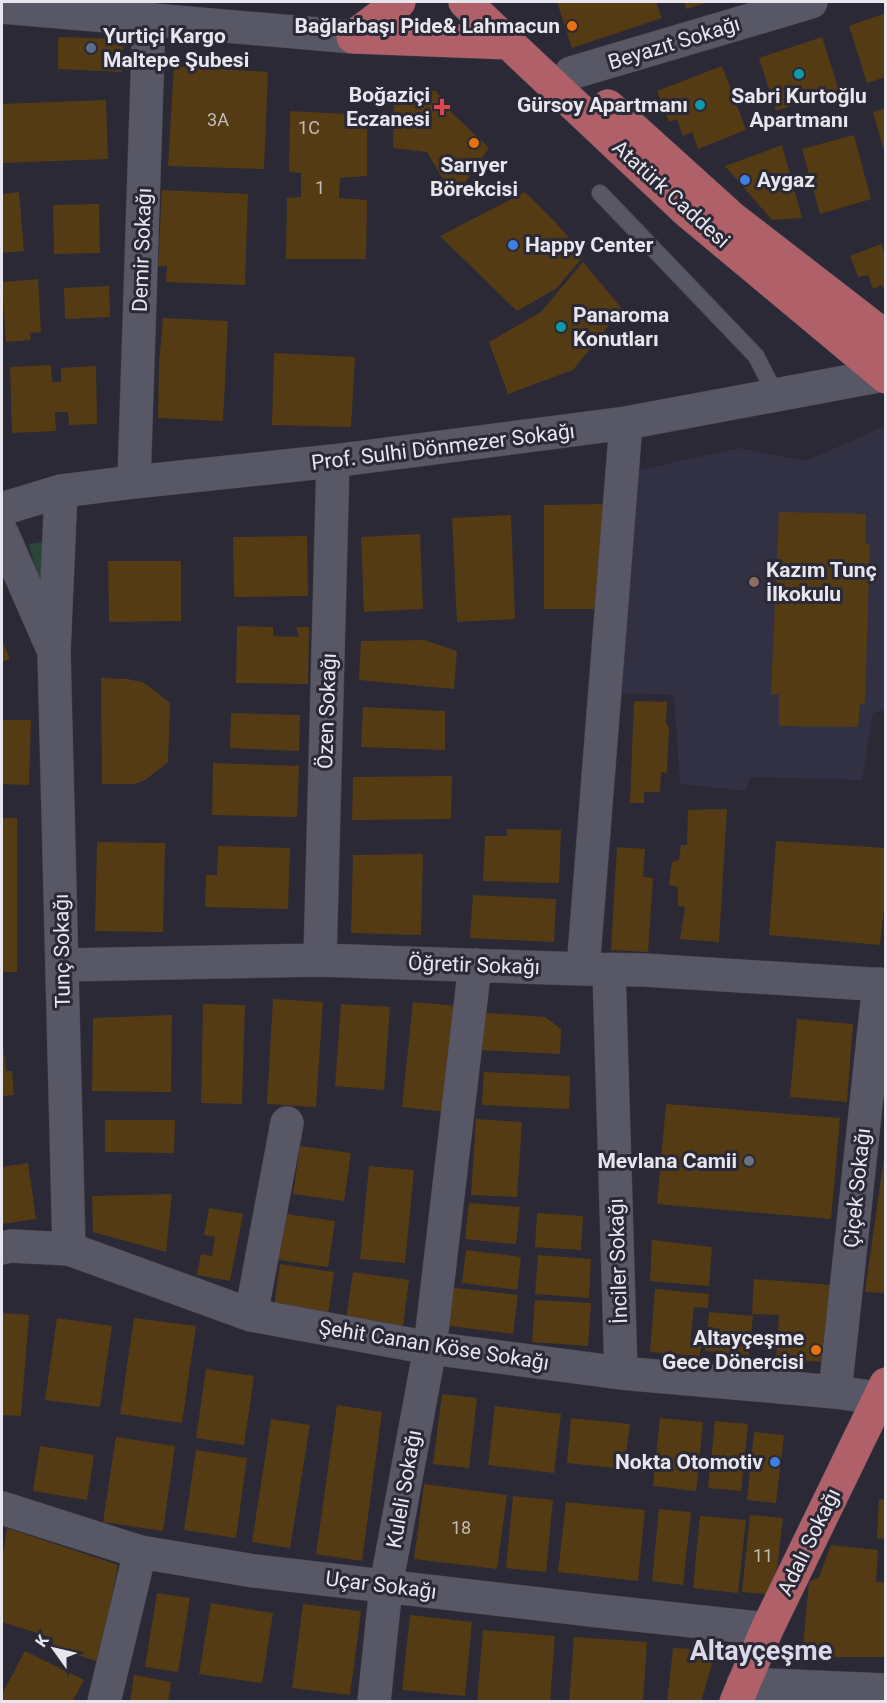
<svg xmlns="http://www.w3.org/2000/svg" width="887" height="1703" viewBox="0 0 887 1703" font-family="Roboto,sans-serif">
	<rect width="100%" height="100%" fill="#2a2935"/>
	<path fill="#323043" d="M885 426V710L873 713 862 780 750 777 746 791 680 784 674 695 613 693 631 472 739 448 806 461Z"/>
	<path fill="#2a4639" d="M53 541 42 597 29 544Z"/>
	<path fill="#553b14" d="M557 2H656L662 18 572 48Z
		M684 2H709L686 9Z
		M886 13V77L867 83 849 26Z
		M58 37 124 39 122 72 58 69Z
		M822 37 839 90 776 111 759 58Z
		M174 66 268 72 264 169 168 166Z
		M722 66 746 130 698 149 692 132 683 136 677 119 669 122 657 91Z
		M394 90 436 91 452 113 489 148 458 193 441 176 427 152 393 148Z
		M106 100 108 159 2 163V104Z
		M886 108V155H885L873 112Z
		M290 111 367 115V176L340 178 339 198 367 200 366 259H286L287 198 301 197V173L289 172Z
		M854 135 871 199 820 214 802 149Z
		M782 145 802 218 772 220 725 166Z
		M162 190 248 194 245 285 166 282 167 266H158Z
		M19 192 24 251 2 253V194Z
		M525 192 556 223 584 255 557 288 517 311 440 236Z
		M99 204 100 253 54 254 53 205Z
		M881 244 886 256 885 294 882 285 873 289 868 275 858 277 850 256Z
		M583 262 622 309 573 370 508 394 489 342 541 312Z
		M38 279 41 332 30 333 31 340 6 342 2 282Z
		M109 286 110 317 65 319 64 288Z
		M163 318 228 321 223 421 158 418 159 364Z
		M274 353 355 357 351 427 272 425Z
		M51 365 52 382H61V368L96 366 97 424 69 425 68 412H55L56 431 12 433 10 367Z
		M603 504 604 609H544V505Z
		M779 512 866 514 865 544H870L865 703 860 704 858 727 779 726V695L771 694Z
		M511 515 515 619 457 622 452 518Z
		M420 534 423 609 364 612 361 537Z
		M307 536 308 596 234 597 233 537Z
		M108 561H181V621L109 622Z
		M237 626 273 627V636L299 637 296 627H309L308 684 236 683Z
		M2 640 10 659 2 662Z
		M424 640 457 651 454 689 359 680 361 641Z
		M101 678 127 679 142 682 150 687 170 703 168 762 145 780 135 784H102Z
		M634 701 667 702 666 723 669 728 667 773 661 772 660 792H644V803H630Z
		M363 707 445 711V750L361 747Z
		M231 713 300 715 299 751 230 748Z
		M2 720H31L29 785 2 784Z
		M213 763 299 766 297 817 212 815Z
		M452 776 451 819 352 820 353 777Z
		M727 809 719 942 680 939 685 907 678 906V887L669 885 672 862 679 860 681 845H687L688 810Z
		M2 818H17V972H2Z
		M507 829 561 830 559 883 483 881 485 836H507Z
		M776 841 886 848V890L880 945 769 935Z
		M97 842 165 843 163 932 95 931Z
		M218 846 290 848 288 909 205 907 206 875H217Z
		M617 847 645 849 643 877 653 878 648 952 611 950Z
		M423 854 421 935 351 933 353 855Z
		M473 895 556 899 554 942 470 938Z
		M273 999 323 1002 316 1107 267 1104Z
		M413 1002 457 1006 447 1112 402 1107Z
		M203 1004 245 1005 242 1104 201 1103Z
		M341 1004 390 1007 384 1090 335 1086Z
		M476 1012 545 1017 561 1029 560 1054 476 1050Z
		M172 1015 171 1092 92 1091 93 1018Z
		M797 1019 853 1024 847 1102 790 1097Z
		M2 1043H3L6 1071H12L14 1095 2 1096Z
		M484 1072 570 1076 569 1109 482 1105Z
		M666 1104 840 1118 831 1219 657 1204Z
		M476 1119 522 1122 517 1197 471 1195Z
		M105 1120H175L174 1153 105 1152Z
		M300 1146 351 1153 344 1201 293 1194Z
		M884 1157H886V1293L865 1292Z
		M28 1163 36 1219 2 1224V1167Z
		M369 1166 414 1170 405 1263 360 1259Z
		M172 1194 166 1252 93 1232 92 1196Z
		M469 1203 520 1207 516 1244 465 1239Z
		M209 1208 243 1214 230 1281 197 1275 201 1254 212 1256 215 1237 204 1235Z
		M280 1213 335 1221 328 1267 273 1259Z
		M537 1213 583 1216 581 1250 535 1247Z
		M652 1240 712 1247 709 1286 650 1281Z
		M466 1250 521 1257 517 1290 462 1283Z
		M538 1255 591 1259 589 1298 535 1294Z
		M280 1264 334 1272 327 1321 273 1314Z
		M353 1272 409 1280 403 1327 346 1319Z
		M754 1279 831 1285 825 1362 776 1359 779 1315 752 1314Z
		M447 1287 518 1295 513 1334 443 1325Z
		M655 1289 709 1294 708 1308 694 1307 690 1345 701 1346 700 1356 650 1352Z
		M535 1300 591 1303 588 1346 532 1342Z
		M709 1312 753 1316 749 1355 705 1351Z
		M2 1313 29 1315 21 1416 2 1415Z
		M57 1318 112 1326 100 1407 45 1400Z
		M134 1318 196 1326 182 1423 120 1414Z
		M206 1369 254 1376 244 1445 196 1438Z
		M442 1394 477 1398 469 1468 433 1464Z
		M337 1405 382 1412 362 1561 316 1554Z
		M495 1406 561 1414 554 1473 488 1465Z
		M571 1418 630 1424 624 1469 567 1463Z
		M660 1418 703 1422 696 1491 653 1486Z
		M271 1419 310 1425 290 1548 252 1542Z
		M715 1421 748 1424 741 1491 708 1488Z
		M754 1432 784 1435 776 1503 747 1500Z
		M116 1437 175 1446 163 1531 103 1522Z
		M40 1446 94 1455 87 1500 33 1491Z
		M196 1450 247 1458 236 1538 184 1530Z
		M424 1484 507 1495 497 1569 414 1559Z
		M513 1496 553 1500 546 1572 506 1568Z
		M879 1499 886 1500V1539L877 1538Z
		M566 1502 645 1510 638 1581 558 1572Z
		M659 1509 691 1512 683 1585 652 1581Z
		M750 1515 783 1518 774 1595 742 1592Z
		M700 1516 746 1520 738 1593 693 1588Z
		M7 1528 118 1565 99 1662 53 1647V1638L2 1622V1561Z
		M831 1545 878 1550 876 1582H886V1657H802L809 1582 819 1577Z
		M157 1593 190 1598 178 1672 145 1667Z
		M211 1603 273 1613 262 1683 199 1674Z
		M303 1604 361 1611 350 1695 292 1688Z
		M410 1615 472 1622 465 1696 402 1690Z
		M483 1630 555 1636 550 1702H477Z
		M574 1637 647 1642 643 1702H569Z
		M673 1648 716 1650 701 1702H667Z
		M25 1651 84 1680 72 1702H2V1694Z
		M134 1675 171 1682 168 1702H130Z"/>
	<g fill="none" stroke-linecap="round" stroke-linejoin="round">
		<defs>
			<path id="service" d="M600 193 756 356 776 395"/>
			<path id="minor" d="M2 7 353 37
				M571 73 811 2
				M134 482 149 18
				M61 491 54 652 69 1249
				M2 509 61 491 134 482 333 461 626 423 883 375
				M2 533 51 645
				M320 960 333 461
				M63 965 320 960 583 969 644 970 886 985
				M583 969 626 423
				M609 970 621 1373
				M2 1248 11 1246 69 1249 251 1315 430 1348 621 1373 835 1392 878 1398
				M251 1315 287 1123
				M835 1392 879 984
				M2 1508 140 1552 254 1571 600 1611 767 1629
				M743 1684 886 1690
				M104 1702 140 1552
				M374 1702 386 1586 430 1348 475 965"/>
			<path id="primary" d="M465 2 687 211 886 377
				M353 37 508 43
				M353 37 399 2
				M608 106 732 218 886 337
				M736 1702 767 1629 886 1384"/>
		</defs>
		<use href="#service" stroke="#45444f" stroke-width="18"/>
		<use href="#minor" stroke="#45444f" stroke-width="34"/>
		<use href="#primary" stroke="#45444f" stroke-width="34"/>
		<use href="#service" stroke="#585766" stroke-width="16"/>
		<use href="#minor" stroke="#585766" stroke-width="33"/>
		<use href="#primary" stroke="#af6069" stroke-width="33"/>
	</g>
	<g fill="#e8710a" stroke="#2a2935" stroke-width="2">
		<circle cx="572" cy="26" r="6"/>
		<circle cx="474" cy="143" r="6"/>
		<circle cx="816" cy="1350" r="6"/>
	</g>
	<circle fill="#5c6f8a" stroke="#2a2935" stroke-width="2" cx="91" cy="48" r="6"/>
	<g fill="#0f9aa8" stroke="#2a2935" stroke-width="2">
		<circle cx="799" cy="74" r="6"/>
		<circle cx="700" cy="105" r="6"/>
		<circle cx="561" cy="327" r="6"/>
	</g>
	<path fill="#e0444e" stroke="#2a2935" stroke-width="2" d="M439 98h6v6h6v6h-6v6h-6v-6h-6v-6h6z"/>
	<g fill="#3f7fe0" stroke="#2a2935" stroke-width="2">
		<circle cx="745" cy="180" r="6"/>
		<circle cx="513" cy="245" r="6"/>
		<circle cx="775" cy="1462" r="6"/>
	</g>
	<circle fill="#8d6e63" stroke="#2a2935" stroke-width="2" cx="754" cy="582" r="6"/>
	<circle fill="#6b7280" stroke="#2a2935" stroke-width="2" cx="749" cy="1161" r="6"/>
	<g text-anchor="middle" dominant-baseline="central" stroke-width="6" stroke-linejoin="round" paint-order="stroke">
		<g font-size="18" fill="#c2bbb8">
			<text x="218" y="119">3A</text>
			<text x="309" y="127">1C</text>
			<text x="320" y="187">1</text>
			<text x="461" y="1527">18</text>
			<text x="763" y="1555">11</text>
		</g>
		<g font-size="21" font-weight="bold" fill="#e7e6ef" stroke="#2a2935" text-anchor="end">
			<text x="560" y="26">Bağlarbaşı Pide&amp; Lahmacun</text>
			<text x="103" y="36" text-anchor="start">Yurtiçi Kargo<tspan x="103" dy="24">Maltepe Şubesi</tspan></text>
			<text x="430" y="95">Boğaziçi<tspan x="430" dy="24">Eczanesi</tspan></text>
			<text x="799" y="96" text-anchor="middle">Sabri Kurtoğlu<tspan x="799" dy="24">Apartmanı</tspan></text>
			<text x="688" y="105">Gürsoy Apartmanı</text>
			<text x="474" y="165" text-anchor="middle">Sarıyer<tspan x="474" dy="24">Börekcisi</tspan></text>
			<text x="757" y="180" text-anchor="start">Aygaz</text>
			<text x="525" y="245" text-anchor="start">Happy Center</text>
			<text x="573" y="315" text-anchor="start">Panaroma<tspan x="573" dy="24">Konutları</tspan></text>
			<text x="766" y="570" text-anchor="start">Kazım Tunç<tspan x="766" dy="24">İlkokulu</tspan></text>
			<text x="737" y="1161">Mevlana Camii</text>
			<text x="804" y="1338">Altayçeşme<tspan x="804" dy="24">Gece Dönercisi</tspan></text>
			<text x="763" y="1462">Nokta Otomotiv</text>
		</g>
		<g font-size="21" fill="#e7e6ef" stroke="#2a2935">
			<text transform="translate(674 43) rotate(-17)">Beyazıt Sokağı</text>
			<text transform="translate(671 194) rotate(42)">Atatürk Caddesi</text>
			<text transform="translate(142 250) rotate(-88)">Demir Sokağı</text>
			<text transform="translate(443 447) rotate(-7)">Prof. Sulhi Dönmezer Sokağı</text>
			<text transform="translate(327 711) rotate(-88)">Özen Sokağı</text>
			<text transform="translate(62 951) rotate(-91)">Tunç Sokağı</text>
			<text transform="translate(474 965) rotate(2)">Öğretir Sokağı</text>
			<text transform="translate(857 1188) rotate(-84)">Çiçek Sokağı</text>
			<text transform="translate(618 1261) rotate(-92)">İnciler Sokağı</text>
			<text transform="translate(434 1345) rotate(9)">Şehit Canan Köse Sokağı</text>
			<text transform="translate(404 1489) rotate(-80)">Kuleli Sokağı</text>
			<text transform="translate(809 1542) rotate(-64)">Adalı Sokağı</text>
			<text transform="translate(381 1585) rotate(7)">Uçar Sokağı</text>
		</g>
		<g font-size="27" font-weight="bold" fill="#dad9ea" stroke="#2a2935">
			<text x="761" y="1651">Altayçeşme</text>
		</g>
	</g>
	<rect width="887" height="1703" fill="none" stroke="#e7e6ef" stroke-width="6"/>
	<g transform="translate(54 1649) rotate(304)" stroke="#2a2935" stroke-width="4.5" paint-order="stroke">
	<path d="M0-4.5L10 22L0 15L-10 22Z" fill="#e7e6ef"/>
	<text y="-9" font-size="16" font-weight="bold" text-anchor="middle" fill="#e7e6ef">K</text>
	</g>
</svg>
